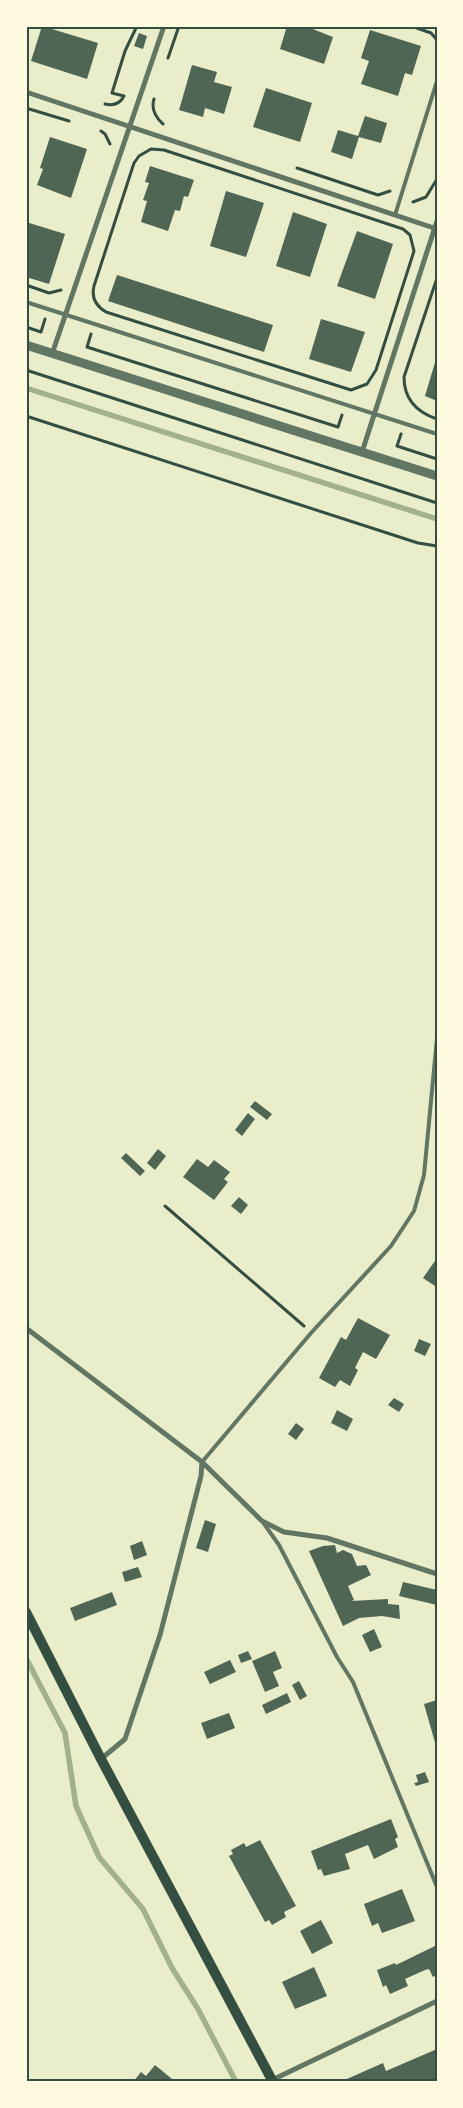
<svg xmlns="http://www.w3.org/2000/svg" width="463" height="2108" viewBox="0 0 463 2108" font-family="'Space Grotesk',sans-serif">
	<rect width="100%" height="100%" fill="#e9edc9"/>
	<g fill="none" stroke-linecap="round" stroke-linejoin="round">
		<path stroke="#a3b18a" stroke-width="5.5" d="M26 388 437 519
			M26 1658 65 1733 76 1806 99 1857 143 1909 172 1968 198 2009 236 2082"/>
	</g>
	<path fill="#4f6655" d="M42 26 98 43 87 79 31 61Z
		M287 26H305L333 37 324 64 280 49Z
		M370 30 421 46 412 75 405 73 398 96 361 84 369 61 361 58Z
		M139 33 147 36 143 49 134 46Z
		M192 65 217 72 214 82 232 87 224 114 205 108 203 117 179 110Z
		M266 88 312 103 300 142 253 127Z
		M365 116 387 123 381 143 359 137 352 159 331 152 338 130 358 136Z
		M50 137 87 149 71 198 37 185 43 169 40 168Z
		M150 166 194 180 188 197 184 196 180 211 175 210 168 231 141 222 147 201 143 200 149 183 145 182Z
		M226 191 264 203 246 257 210 246Z
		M293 212 327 224 310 277 276 266Z
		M26 222 65 234 49 284 26 277Z
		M357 231 393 244 375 299 337 286Z
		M117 275 273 325 264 352 108 301Z
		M321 319 365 332 351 372 309 359Z
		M436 359H437V401L425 396Z
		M255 1101 272 1114 267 1120 250 1107Z
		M248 1113 255 1119 242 1136 235 1130Z
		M158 1149 166 1156 155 1170 147 1163Z
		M126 1153 145 1171 140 1176 121 1158Z
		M197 1159 208 1167 214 1160 230 1172 224 1179 228 1182 214 1200 183 1177Z
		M239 1197 248 1205 241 1214 231 1206Z
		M437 1258V1284L435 1286 423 1278Z
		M358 1318 390 1335 376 1359 363 1352 355 1368 358 1370 350 1386 340 1380 335 1387 319 1378 341 1337 346 1340Z
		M419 1339 431 1344 425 1356 414 1351Z
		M394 1398 404 1404 399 1412 388 1405Z
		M337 1410 353 1419 347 1431 331 1423Z
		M296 1423 304 1429 296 1440 288 1434Z
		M205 1520 216 1524 208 1552 196 1548Z
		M142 1541 147 1555 134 1560 130 1546Z
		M335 1545 337 1553 343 1550 352 1554 357 1566 366 1565 371 1575 348 1586 354 1600 351 1601 388 1599V1604L399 1605 400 1619 382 1616 359 1618 343 1626 309 1551 323 1546Z
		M138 1567 142 1577 125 1582 122 1572Z
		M403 1582 437 1590V1605L399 1596Z
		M112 1592 117 1605 75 1621 70 1608Z
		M374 1629 382 1647 370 1652 362 1635Z
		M248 1651 252 1659 241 1663 238 1655Z
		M275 1651 282 1668 273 1672 279 1686 265 1692 252 1661Z
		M230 1660 236 1672 210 1684 204 1672Z
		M299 1681 307 1696 300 1700 292 1685Z
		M287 1693 291 1702 266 1714 262 1705Z
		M437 1700V1745L436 1746 424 1704Z
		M229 1713 235 1728 207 1739 201 1723Z
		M425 1772 429 1782 416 1786 414 1783 418 1782 416 1775Z
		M391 1819 398 1837 395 1839 398 1847 374 1859 368 1845 345 1854 350 1869 324 1876 321 1869 318 1870 311 1851Z
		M260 1840 296 1906 284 1912 286 1917 272 1925 269 1920 265 1922 229 1856 233 1854 231 1850 244 1843 246 1847Z
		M402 1889 415 1921 382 1933 378 1923 372 1926 364 1904Z
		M321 1920 333 1943 312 1954 300 1931Z
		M437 1945V1975L433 1977 429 1969 425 1970 405 1979 408 1986 390 1994 386 1985 383 1987 377 1970 395 1963 396 1965Z
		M314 1967 327 1996 295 2009 282 1982Z
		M437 2049V2082H340L383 2063 386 2071Z
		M155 2065 172 2079 170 2082H133L141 2072 146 2076Z"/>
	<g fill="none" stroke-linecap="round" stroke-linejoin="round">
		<path stroke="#344e41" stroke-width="3" d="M411 26 431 33 437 40
			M168 58 179 26
			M154 99C151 109 155 117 163 124
			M105 104C114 106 120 104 124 96L112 93 125 51 137 26
			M26 108 69 121
			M101 131 105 134 110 144
			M151 149 164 150 403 229 410 235 414 251 376 370 367 384 351 390 106 312C96 306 91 298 94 286L134 163 139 156Z
			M297 168 378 195 390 191
			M413 202 426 197 437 179
			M437 278 404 377C404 399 416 412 437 419
			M26 285 49 293 61 290
			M26 327 41 332 45 319
			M91 334 87 347 338 427 342 415
			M26 370 437 503
			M26 416 418 543 437 546
			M401 434 397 446 437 459
			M165 1206 304 1326"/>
		<path stroke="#617663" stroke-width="4" d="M395 215 437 81
			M26 302 437 434
			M202 1462 311 1333 391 1246 414 1211 424 1175 437 1038
			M262 1521 279 1545 337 1657 353 1682 437 1887"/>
		<path stroke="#617663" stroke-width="5" d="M26 92 437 229
			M52 354 164 26
			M362 452 437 221
			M26 1328 202 1462 262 1521 284 1532 327 1538 437 1574
			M101 1759 125 1739 160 1635 201 1476 202 1462
			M272 2080 437 2001"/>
		<path stroke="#617663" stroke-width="9" d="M26 345 437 476"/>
		<path stroke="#344e41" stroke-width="10" d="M26 1612 101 1759 273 2082"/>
	</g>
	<rect width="463" height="2108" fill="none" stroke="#fefae0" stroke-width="55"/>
	<rect x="28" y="28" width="408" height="2052" fill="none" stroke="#344e41" stroke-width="2"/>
</svg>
